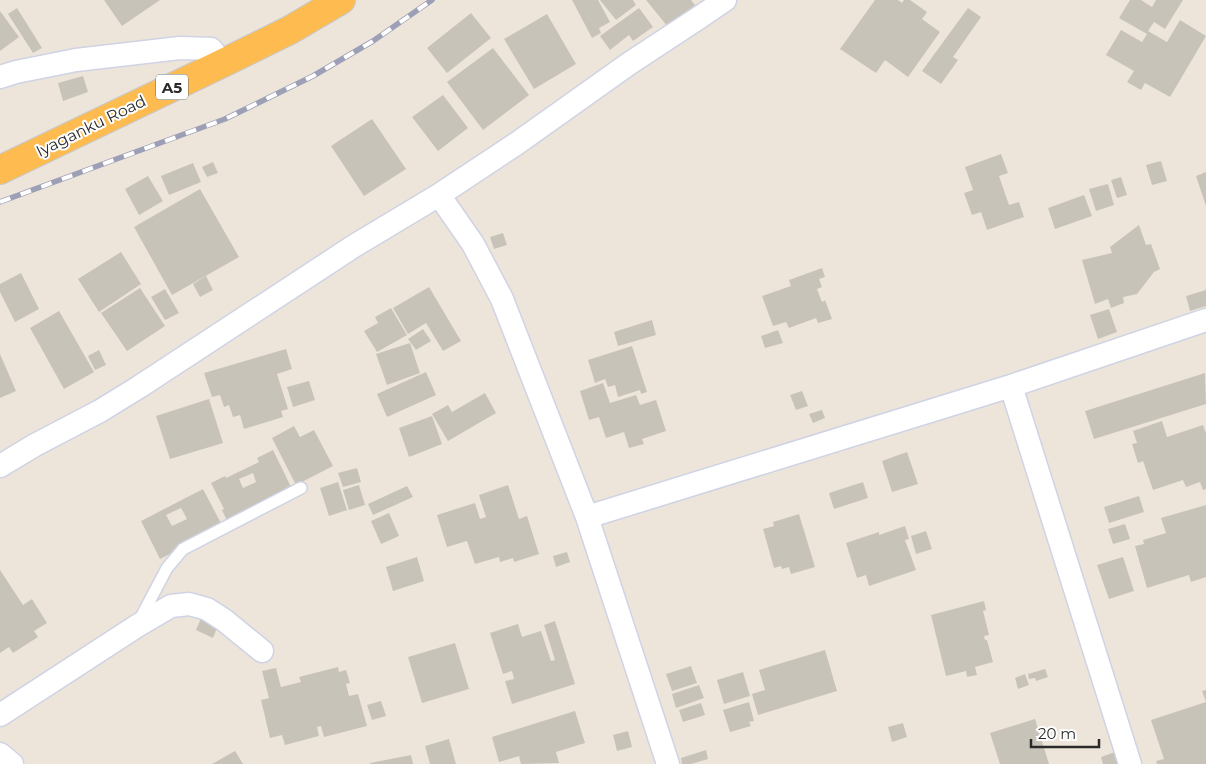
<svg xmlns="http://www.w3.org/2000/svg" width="1206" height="764" viewBox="0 0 1206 764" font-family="Montserrat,sans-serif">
	<rect width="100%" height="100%" fill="#ede5da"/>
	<path fill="#c8c3b9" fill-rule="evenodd" d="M104 0H160L122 26Z
		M572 0H598L610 22 599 28 601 33 592 38Z
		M600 0H633L636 5 616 20Z
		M646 0H691L695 5 668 27Z
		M875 0H898L902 3 904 0H910L927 12 922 19 940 32 908 77 885 60 876 73 840 49Z
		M1130 0H1141L1152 7 1156 0H1183L1165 29 1154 22 1148 31 1167 42 1180 20 1206 36 1170 97 1145 83 1141 90 1127 82 1134 71 1106 55 1121 30 1142 42 1147 34 1119 18Z
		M17 8 42 48 33 53 8 14Z
		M639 8 653 27 633 41 629 35 610 50 600 36Z
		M968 8 981 17 953 57 958 60 941 84 922 71Z
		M0 11 19 37 0 51Z
		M471 13 491 38 447 73 427 48Z
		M547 14 576 64 534 89 504 39Z
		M493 48 529 95 483 130 447 82Z
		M83 76 88 92 63 101 58 83Z
		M443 95 468 128 438 151 412 117Z
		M372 119 406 169 364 196 331 146Z
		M1001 154 1008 173 999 176 1009 205 1019 202 1024 217 987 230 981 212 972 215 964 193 973 190 965 167Z
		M1161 161 1167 181 1152 185 1146 165Z
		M213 162 218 173 207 177 202 167Z
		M193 163 201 182 169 195 161 176Z
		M1206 172V206L1196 176Z
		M148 176 163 201 139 215 125 189Z
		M1121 177 1127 195 1117 198 1111 180Z
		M1108 184 1114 205 1096 211 1089 189Z
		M200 189 239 257 172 295 134 227Z
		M1084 195 1092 216 1055 229 1048 208Z
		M1139 225 1146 245 1151 244 1160 269 1154 272 1137 294 1123 297 1124 303 1111 308 1108 299 1095 304 1082 260 1112 253 1110 247Z
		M503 233 507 245 494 249 490 237Z
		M121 252 141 284 99 312 78 279Z
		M822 268 825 277 819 279 822 287 817 289 822 302 825 300 832 319 818 323 816 318 789 328 786 322 773 326 762 296 791 286 789 280Z
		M21 273 39 309 15 322 0 292V284Z
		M206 276 213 290 200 297 193 284Z
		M429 287 461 341 443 351 426 323 408 334 393 308Z
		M140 288 165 326 127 351 101 313Z
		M165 289 179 313 165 320 151 297Z
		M1206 290V306L1190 311 1186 296Z
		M391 308 407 335 377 352 364 331 378 323 375 317Z
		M1109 309 1117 332 1098 339 1090 315Z
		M59 311 94 372 64 389 30 328Z
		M652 320 656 335 618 346 614 332Z
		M423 329 431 341 416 350 408 339Z
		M778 330 783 343 765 348 761 336Z
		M410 343 420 373 387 385 376 354Z
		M632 346 647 392 641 394 640 390 618 397 615 385 608 387 605 379 595 383 588 360Z
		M286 349 292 369 277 374 288 409 281 411 283 417 244 429 240 415 233 417 229 405 224 407 220 395 212 397 204 373Z
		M99 350 106 365 95 370 88 356Z
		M0 354 16 391 0 398Z
		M426 372 436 395 387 417 377 394Z
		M1205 373 1206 404 1094 439 1085 411Z
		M309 381 315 400 293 407 287 387Z
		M603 383 610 403 636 395 640 405 656 400 666 431 642 439 644 444 629 448 624 432 606 438 599 417 589 420 580 391Z
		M802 391 808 406 796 410 790 395Z
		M485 393 496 413 448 441 432 414 448 405 452 412Z
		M209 399 223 443 170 459 156 416Z
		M822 410 825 418 813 423 809 414Z
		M432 416 442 444 409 457 399 428Z
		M1162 421 1167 437 1203 425 1206 433V489L1203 490 1200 482 1186 487 1183 480 1153 490 1143 461 1138 463 1132 444 1137 443 1133 431Z
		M294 426 300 437 314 430 333 466 296 485 272 438Z
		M273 450 293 491 228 523 222 510 224 509 211 483 225 476 226 478 259 462 257 458ZM253 473 256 482 243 488 239 479Z
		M907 452 918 484 892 492 882 461Z
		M357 468 361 482 343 487 338 473Z
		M338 482 347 510 329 516 320 488Z
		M863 482 868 498 834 509 829 493Z
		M359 485 365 505 349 510 343 490Z
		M508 485 519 519 527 516 539 554 514 562 513 558 500 562 499 557 475 564 467 541 447 547 437 515 475 503 480 519 486 517 479 495Z
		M407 486 413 497 373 515 368 504Z
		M203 489 223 527 160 559 141 521ZM181 508 187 519 172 526 166 515Z
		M1139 496 1144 512 1109 523 1104 507Z
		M1206 505V577L1191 582 1189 575 1147 588 1135 546 1144 544 1143 540 1166 533 1161 518Z
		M389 513 399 536 381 544 371 521Z
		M799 514 815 567 791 574 789 567 782 569 781 566 774 568 763 529 774 526 773 522Z
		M1125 524 1130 539 1113 544 1108 529Z
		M905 526 909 539 905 540 916 570 869 586 866 575 857 578 846 543 879 532V535Z
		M926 531 932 549 916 554 911 536Z
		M567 552 570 562 556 567 553 556Z
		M417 557 424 581 393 591 386 567Z
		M1123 557 1134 591 1109 599 1097 565Z
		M0 570 23 605 32 599 47 623 34 631 38 637 13 653 9 647 0 653Z
		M984 601 986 610 983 611 989 635 984 636 985 640H987L993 662 975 667 977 675 967 677 966 671 946 676 931 615Z
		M202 616 219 623 213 638 196 630Z
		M555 621 575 684 512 704 505 681 514 679 512 671 503 674 490 633 518 624 522 637 541 631 551 661 555 660 544 625Z
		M455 643 469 689 422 703 408 657Z
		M825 650 837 691 758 715 752 694 765 690 759 670Z
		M691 666 697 683 672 691 666 674Z
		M338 667 339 672 346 670 350 683 346 684 349 696 358 694 367 726 324 737 321 726 317 727 319 736 285 745 282 735 270 738 261 700 269 698 262 671 276 668 281 687 301 682 299 677Z
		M1045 669 1048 677 1036 681 1035 678 1029 679 1028 674Z
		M743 672 750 696 724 704 717 680Z
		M1025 674 1029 685 1018 689 1015 678Z
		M699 685 704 698 676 708 672 694Z
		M1206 690V764H1157L1156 761 1164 759 1151 720 1206 702 1202 691Z
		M381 701 386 716 372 720 367 705Z
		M749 702 754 721 749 722 751 726 730 732 723 710Z
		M701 703 705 715 683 722 679 710Z
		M575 711 585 743 556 752 559 763 521 764 519 756 499 762 492 737Z
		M1035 719 1049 764H1000L990 733Z
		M903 723 907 737 892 742 888 727Z
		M628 731 632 747 617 751 613 735Z
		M449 739 456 764H430L425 746Z
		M706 750 708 759 691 764H682L681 758Z
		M235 751 243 764H212Z
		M1118 751 1122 764H1103L1101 757Z
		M411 755 413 764H370V763Z"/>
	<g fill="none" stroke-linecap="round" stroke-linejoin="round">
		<defs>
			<path id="service" d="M139 621 167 568 183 549 301 488"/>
			<path id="minor" d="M0 77 16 72 76 60 180 48 211 49 223 63
				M439 195 473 244 502 299 587 517 668 764
				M1011 386 1130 764
				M0 466 35 445 100 411 139 387 354 246 439 195 516 144 630 63 700 17 725 0
				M587 517 1011 386 1206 320
				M0 715 137 626 171 606 189 604 207 609 224 620 262 651
				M0 754 12 764"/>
			<path id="trunk" d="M0 170 223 63 290 30 341 0"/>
		</defs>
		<use href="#service" stroke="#cfd3e4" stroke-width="14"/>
		<use href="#minor" stroke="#cfd3e4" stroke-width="25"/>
		<use href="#trunk" stroke="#c8c8c8" stroke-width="30"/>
		<use href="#service" stroke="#fff" stroke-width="11"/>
		<use href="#minor" stroke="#fff" stroke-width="22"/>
		<use href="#trunk" stroke="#febc50" stroke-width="28"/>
		<defs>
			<path id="rail" d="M0 202 225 119 313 76 373 41 432 0"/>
		</defs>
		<use href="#rail" stroke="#9c9fb6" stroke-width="5.5"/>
		<use href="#rail" stroke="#fff" stroke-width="4" stroke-dasharray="11" stroke-linecap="butt"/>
	</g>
	<g text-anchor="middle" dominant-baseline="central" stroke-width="4" stroke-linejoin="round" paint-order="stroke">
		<rect fill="#fff" stroke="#6a6a6a" stroke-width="1" x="156" y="74.5" width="32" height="25" rx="4"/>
		<g font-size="15" font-weight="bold" fill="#2a2a2a">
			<text x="172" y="87">A5</text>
		</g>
		<g font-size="16" fill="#2a2a2a" stroke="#fff">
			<text transform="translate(91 126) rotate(-26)">Iyaganku Road</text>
		</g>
	</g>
	<path d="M1031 739v8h68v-8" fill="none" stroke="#2a2a2a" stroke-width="2.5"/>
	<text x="1038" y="739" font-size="15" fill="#2a2a2a" stroke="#ffffff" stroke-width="4" paint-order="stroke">20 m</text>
</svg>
